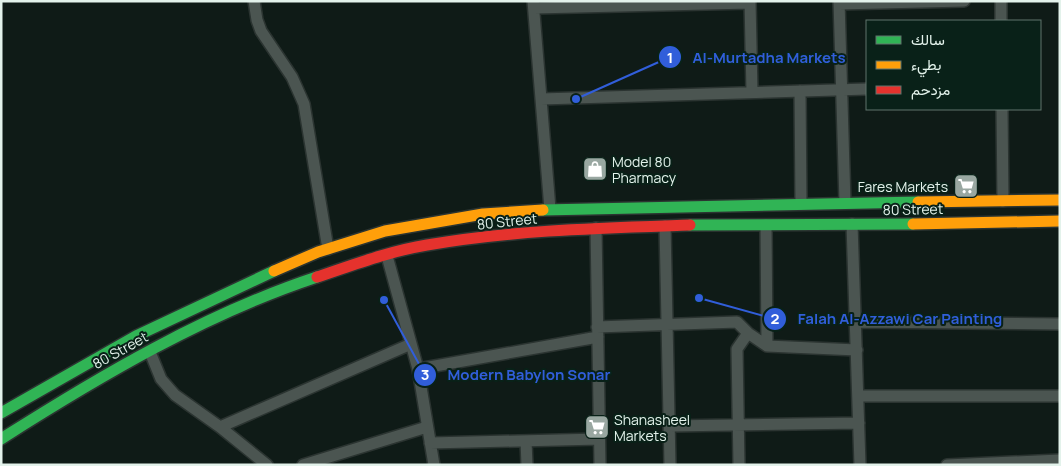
<svg xmlns="http://www.w3.org/2000/svg" width="1061" height="466" viewBox="0 0 1061 466" font-family="Manrope,Vazirmatn,sans-serif">
	<rect width="100%" height="100%" fill="#0f1b17"/>
	<g fill="none" stroke-linecap="round" stroke-linejoin="round">
		<defs>
			<path id="street" d="M254 1 257 20 261 31 292 77 304 104 328 249
				M533 1 550 209
				M750 1 752 92
				M839 1 845 203
				M1001 1V21
				M839 4 964 1
				M534 8 750 3
				M800 91 801 204
				M541 99 867 89
				M1002 109 1003 201
				M852 224 860 465
				M766 225 767 346
				M665 226 670 465
				M596 228 600 465
				M387 256 418 369 434 465
				M856 322 1060 324
				M597 327 737 322 748 333 767 346 857 350
				M150 352 161 379 175 395 220 427 267 465
				M418 369 598 337
				M858 396H1060
				M670 426 859 423
				M220 427 411 344
				M526 441 527 465
				M430 443 599 439
				M303 465 427 427
				M739 465 737 349 748 333
				M947 465 1060 460"/>
			<path id="fast" d="M543 210 918 202
				M690 225 913 224
				M1 413 136 336 274 271
				M1 439C100 376 205 314 317 277"/>
			<path id="slow" d="M918 202 1060 200
				M913 224 1060 221
				M274 271 318 252 385 231 483 214 543 210"/>
			<path id="jam" d="M317 277C353 265 390 251 427 245 513 230 602 228 690 225"/>
		</defs>
		<use href="#street" stroke="#2b3431" stroke-width="14"/>
		<use href="#fast" stroke="#2b3431" stroke-width="14"/>
		<use href="#slow" stroke="#2b3431" stroke-width="14"/>
		<use href="#jam" stroke="#2b3431" stroke-width="14"/>
		<use href="#street" stroke="#4b5551" stroke-width="11"/>
		<use href="#fast" stroke="#30b455" stroke-width="11"/>
		<use href="#slow" stroke="#ff9f0a" stroke-width="11"/>
		<use href="#jam" stroke="#e5322d" stroke-width="11"/>
	</g>
	<defs>
		<symbol id="shop-square" viewBox="-11 -11 22 22"><rect x="-9" y="-9" width="18" height="18" rx="4" fill="#99a7a1" stroke="#092118"/><path d="M-5-2.5h2.3a2.7 3.5 0 0 1 5.4 0H5L5.5 6h-11ZM-1.5-2.5h3a1.5 2.3 0 0 0-3 0Z" fill="#fff"/></symbol>
		<symbol id="supermarket-square" viewBox="-11 -11 22 22"><rect x="-9" y="-9" width="18" height="18" rx="4" fill="#99a7a1" stroke="#092118"/><path d="M-6-5.5h2.5l.6 2H6L4.5 2H-2.5L-4.4-4H-6ZM-1.5 3.2a1.3 1.3 0 1 0 .1 0ZM3 3.2a1.3 1.3 0 1 0 .1 0Z" fill="#fff"/></symbol>
	</defs>
	<g fill-rule="evenodd">
		<use href="#shop-square" x="581" y="155" width="28" height="28"/>
		<use href="#supermarket-square" x="952" y="172" width="28" height="28"/>
		<use href="#supermarket-square" x="583" y="413" width="28" height="28"/>
	</g>
	<g text-anchor="middle" dominant-baseline="central" stroke-width="4" stroke-linejoin="round" paint-order="stroke">
		<g font-size="14" fill="#e3f2eb" stroke="#092118" text-anchor="start">
			<text x="612" y="161">Model 80<tspan x="612" dy="16">Pharmacy</tspan></text>
			<text x="948" y="186" text-anchor="end">Fares Markets</text>
			<text x="614" y="419">Shanasheel<tspan x="614" dy="16">Markets</tspan></text>
		</g>
		<g font-size="14" fill="#e3f2eb" stroke="#092118">
			<text transform="translate(913 209) rotate(-1)">80 Street</text>
			<text transform="translate(507 221) rotate(-6)">80 Street</text>
			<text transform="translate(120 350) rotate(-29)">80 Street</text>
		</g>
	</g>
	<path fill="none" stroke="#315eda" stroke-width="2" d="M576 99L670 57M699 298L775 319M384 300L425 375"/>
	<g fill="#315eda" stroke="#092118" stroke-width="2">
		<circle cx="576" cy="99" r="5"/>
		<circle cx="699" cy="298" r="5"/>
		<circle cx="384" cy="300" r="5"/>
		<circle cx="670" cy="57" r="12"/>
		<circle cx="775" cy="319" r="12"/>
		<circle cx="425" cy="375" r="12"/>
	</g>
	<g font-size="15" text-anchor="middle" font-weight="bold" fill="#fff">
		<text x="670" y="63">1</text>
		<text x="775" y="324">2</text>
		<text x="425" y="380">3</text>
	</g>
	<g font-size="15" text-anchor="middle" font-weight="bold" fill="#315eda" stroke="#092118" stroke-width="4" stroke-linejoin="round" paint-order="stroke">
		<text x="769" y="63">Al-Murtadha Markets</text>
		<text x="900" y="324">Falah Al-Azzawi Car Painting</text>
		<text x="529" y="380">Modern Babylon Sonar</text>
	</g>
	<rect width="1061" height="466" fill="none" stroke="#e3f2eb" stroke-width="5"/>
	<rect x="866" y="20" width="175" height="90" fill="#092118" stroke="#60756c"/>
	<rect x="876" y="36" width="25" height="8" fill="#30b455" stroke="#60756c"/>
	<text x="911" y="45" font-size="15" fill="#e3f2eb">سالك</text>
	<rect x="876" y="61" width="25" height="8" fill="#ff9f0a" stroke="#60756c"/>
	<text x="911" y="70" font-size="15" fill="#e3f2eb">بطيء</text>
	<rect x="876" y="86" width="25" height="8" fill="#e5322d" stroke="#60756c"/>
	<text x="911" y="95" font-size="15" fill="#e3f2eb">مزدحم</text>
</svg>
